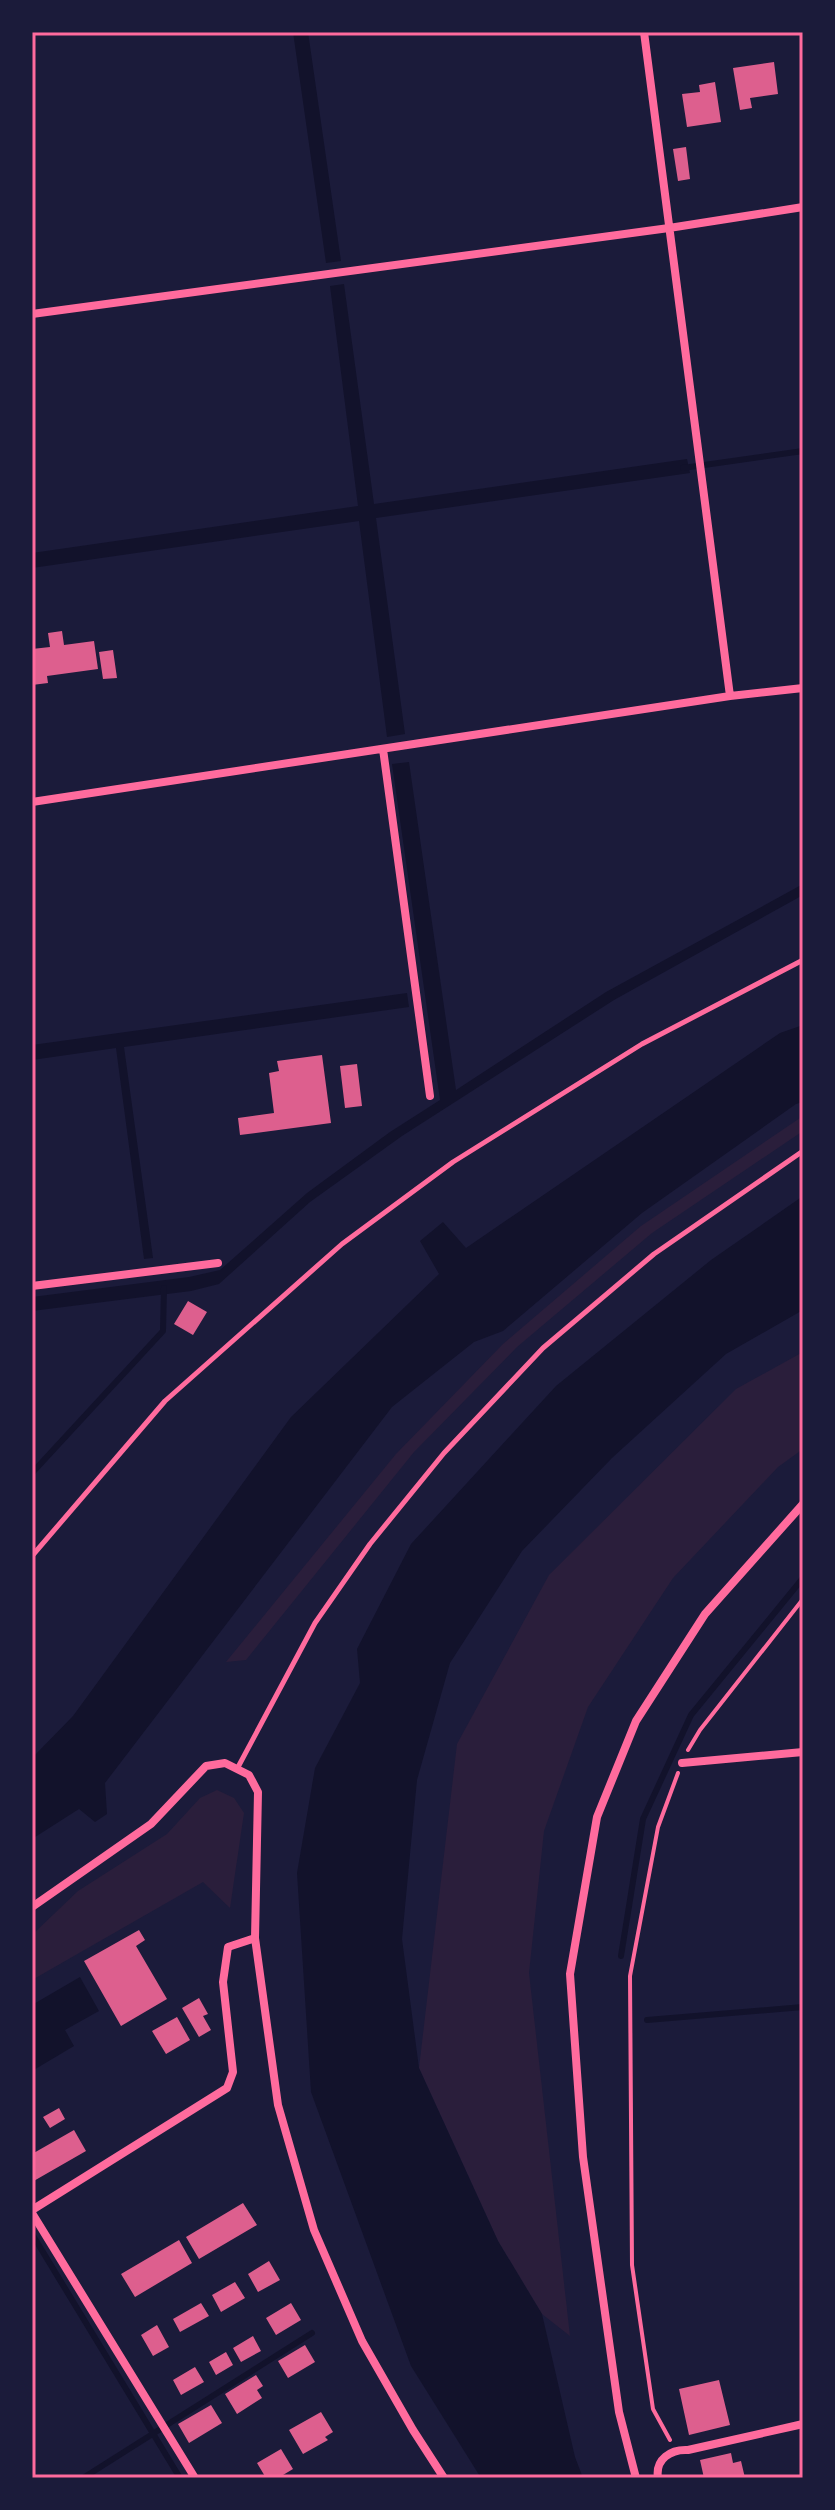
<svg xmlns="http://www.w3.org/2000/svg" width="835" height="2510" viewBox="0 0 835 2510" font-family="'DM Sans',sans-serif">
	<rect width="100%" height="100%" fill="#1b1b3a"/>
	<path fill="#2a1e3b" d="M803 1116V1131L652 1233 517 1347 414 1452 246 1660 226 1662 396 1454 503 1344 641 1226Z
		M803 1352V1449L778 1467 673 1578 588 1707 544 1831 529 1973 570 2336 542 2314 498 2241 419 2068 457 1744 549 1575 736 1389Z
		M217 1790 234 1798 244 1813 230 1908 203 1882 32 1980V1935L78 1891 167 1834 200 1798Z"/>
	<path fill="#12122b" d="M293 32H308L341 261 326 263Z
		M344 284 374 504 687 459 690 473 376 518 405 734 387 737 359 521 32 568V553L358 506 330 286Z
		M409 762 456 1090 606 992 803 884V895L614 1000 402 1136 310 1202 219 1284 191 1291 32 1311V1297L189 1277 220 1270 307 1193 390 1132 440 1100 392 764Z
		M407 993 409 1007 124 1047 153 1258 144 1259 116 1048 32 1060V1045Z
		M803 1025V1102L796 1104 642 1213 503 1331 474 1342 392 1407 105 1783 107 1814 95 1822 79 1809 32 1839V1758L73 1716 291 1417 439 1274 420 1241 443 1222 466 1248 780 1033Z
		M803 1196V1310L726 1354 612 1458 522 1551 450 1663 417 1780 402 1939 419 2068 498 2241 542 2314 575 2457 583 2478H481L411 2366 311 2092 297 1873 315 1768 360 1683 357 1649 411 1544 556 1386 711 1260Z
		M80 1977 99 2011 65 2030 74 2046 32 2071V2005Z"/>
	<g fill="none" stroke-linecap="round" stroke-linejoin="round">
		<path stroke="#12122b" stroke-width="6" d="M683 468 803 451
			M32 1473 163 1331 164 1288
			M621 1956 643 1819 691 1715 803 1578
			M647 2020 803 2007
			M32 2234 180 2478
			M83 2478 312 2333"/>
	</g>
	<path fill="#dd5f8e" d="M774 62 778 94 750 98 752 108 740 110 733 68Z
		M715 82 721 122 687 127 682 94 700 92 699 85Z
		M686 147 690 179 678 181 673 149Z
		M62 631 64 645 94 641 98 669 47 676 48 683 32 685V649L50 647 48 633Z
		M113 650 117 678 103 679 99 652Z
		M322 1055 331 1123 240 1135 238 1118 274 1113 269 1073 279 1071 277 1061Z
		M357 1064 362 1106 345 1108 340 1066Z
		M188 1301 207 1312 193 1335 174 1324Z
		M139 1930 145 1940 136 1946 167 1999 121 2026 84 1961Z
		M199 1998 208 2014 203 2016 211 2030 199 2037 182 2008Z
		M177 2017 190 2040 166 2054 152 2031Z
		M59 2108 65 2119 50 2128 43 2117Z
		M74 2130 86 2151 32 2182V2154Z
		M243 2203 257 2225 199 2259 186 2237Z
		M179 2240 192 2263 135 2297 121 2274Z
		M269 2261 280 2280 258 2292 248 2274Z
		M235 2282 245 2298 221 2312 212 2295Z
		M201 2303 209 2316 180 2332 173 2319Z
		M291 2303 301 2320 276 2335 266 2318Z
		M157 2325 169 2347 153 2356 141 2335Z
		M253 2336 261 2351 241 2362 233 2348Z
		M305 2345 315 2362 288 2378 278 2361Z
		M226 2352 233 2365 216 2375 209 2362Z
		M195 2367 204 2382 181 2395 173 2380Z
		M256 2375 263 2386 257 2390 262 2398 237 2414 225 2394Z
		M719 2380 730 2425 689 2435 679 2389Z
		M211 2405 222 2423 189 2443 178 2424Z
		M321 2412 333 2432 325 2437 328 2440 303 2454 289 2430Z
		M281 2449 293 2469 278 2478H266L257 2463Z
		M731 2453 733 2463 741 2461 745 2478H704L700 2460Z"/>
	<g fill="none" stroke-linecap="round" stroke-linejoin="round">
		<path stroke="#ff6b9d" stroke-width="4" d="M688 1750 700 1730 803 1599
			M670 2440 653 2409 632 2265 630 1976 658 1827 678 1773"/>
		<path stroke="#ff6b9d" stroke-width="5" d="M32 1556 165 1401 342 1244 453 1162 642 1044 803 960
			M237 1769 315 1623 370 1544 444 1453 543 1348 654 1254 803 1151"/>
		<path stroke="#ff6b9d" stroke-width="8" d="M644 32 730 696
			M32 314 669 228 803 207
			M383 749 430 1096
			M32 802 730 696 803 688
			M32 1286 218 1263
			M682 1763 803 1752
			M32 1907 151 1824 206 1766 225 1763 249 1775 258 1792 255 1938 278 2105 314 2230 362 2341 413 2430 444 2478
			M32 2210 227 2088 233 2072 223 1982 228 1947 255 1938
			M32 2213 195 2478
			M636 2478 619 2412 583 2157 570 1974 597 1817 636 1721 705 1614 803 1504
			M658 2478C655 2459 671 2449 688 2450L803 2424"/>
	</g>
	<rect width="835" height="2510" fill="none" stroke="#1b1b3a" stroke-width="68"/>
	<rect x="34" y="34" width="767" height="2442" fill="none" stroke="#ff6b9d" stroke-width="3"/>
</svg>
